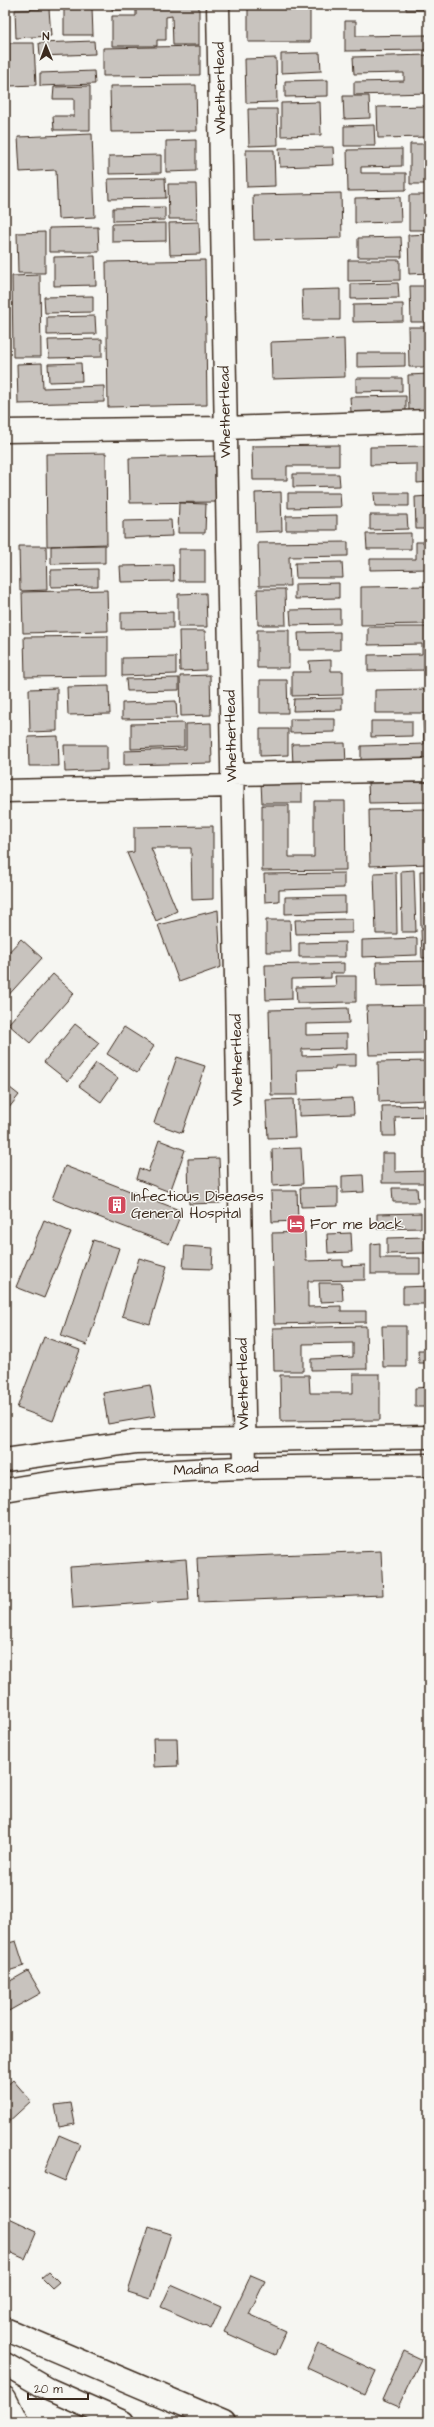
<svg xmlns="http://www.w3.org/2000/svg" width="434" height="2427" viewBox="0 0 434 2427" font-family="'Architects Daughter',sans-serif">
	<rect width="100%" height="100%" fill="#f6f6f2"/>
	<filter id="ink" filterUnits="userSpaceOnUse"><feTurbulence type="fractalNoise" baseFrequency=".025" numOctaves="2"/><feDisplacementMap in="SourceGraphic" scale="8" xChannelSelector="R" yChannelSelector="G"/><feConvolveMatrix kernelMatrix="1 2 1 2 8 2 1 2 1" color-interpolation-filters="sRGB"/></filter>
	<g filter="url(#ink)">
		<path fill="#c8c3be" stroke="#3b2a1e" d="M112 5H199V45H173L172 16 166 17V40H157V46H112V16H136V10H112Z
			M248 5H310V42H248Z
			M406 5H429V10H406Z
			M92 8 93 35H64V9Z
			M49 9 51 36 16 38 15 10Z
			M345 21H356V36L427 35 428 50 345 51Z
			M94 41 95 54 40 56 39 43Z
			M9 43H34L36 85 10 86Z
			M200 46V75L103 76V48Z
			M320 53 321 71 281 73V54Z
			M428 55 429 93 354 95V82L404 81V73L354 74 353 57Z
			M276 58 277 102 246 103 245 59Z
			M94 71 95 84 40 86V73Z
			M328 80V96L285 97V81Z
			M196 85 197 131 111 132 110 86Z
			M90 86V130H54L53 116H74V99H53L54 87Z
			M343 96H369L370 118 344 119Z
			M320 102 321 135 281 136V103Z
			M429 106V137L378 138 377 107Z
			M248 109H277L278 145 249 146Z
			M374 125 375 146H344V126Z
			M92 134 95 217 58 219 56 170 20 172 18 137Z
			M196 140V171L166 172V141Z
			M410 144H429V184H410Z
			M333 147 334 165 280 167 279 148Z
			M402 149V166L361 167V173H406V190L348 191 347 150Z
			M246 150H274L275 186 247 187Z
			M161 155V173L109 174V156Z
			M165 178 166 198 109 199 108 179Z
			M168 184H196L197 219H169Z
			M341 193 342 238 254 240 253 195Z
			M409 195H429V230H409Z
			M400 197 401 222 355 223V198Z
			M165 207V220L113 221V208Z
			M199 222 200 254 170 255 169 223Z
			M166 223V241L112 242V224Z
			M98 227 99 252H49V228Z
			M45 232V273H18L17 233Z
			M429 234V273L409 274 408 235Z
			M401 237 402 257H358V238Z
			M95 256 96 285 54 286V257Z
			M205 260 207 405 108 407 106 262Z
			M348 260H400V280L348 281Z
			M40 275 41 357H13L12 276Z
			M398 283 399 298 351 299V284Z
			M410 286H429V322H411Z
			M340 289V320H303L302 290Z
			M93 296V312L45 313 44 297Z
			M403 304V321L353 322V305Z
			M95 316 96 334 47 335V317Z
			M408 327H429V367H409Z
			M102 339V357L49 358 48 340Z
			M344 339 345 377 272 379 271 342Z
			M357 353H405V366L357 367Z
			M42 363 43 388 104 386V402L18 404 17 364Z
			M81 363 82 381 49 382 48 364Z
			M429 374V410L409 411 408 375Z
			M356 378H402V391L356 392Z
			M406 396V411L351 412 350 397Z
			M339 445V466H287V480H253L252 446Z
			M429 446V482L417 483V464L370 465V447Z
			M106 453 107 544 47 546 46 454Z
			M216 456 217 502 130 503 129 458Z
			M293 474H339L340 486 293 487Z
			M281 492 282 531 256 532 255 493Z
			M288 493H340L341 507 288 508Z
			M374 493H409V506H375Z
			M429 496V529H416L415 497Z
			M179 503 206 504 205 533H178Z
			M337 515V530H286V516Z
			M370 515H407L408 529 370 530Z
			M171 520 172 536 123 538V521Z
			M411 533V549H367L366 534Z
			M348 542V556L289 557 290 586H259L258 543Z
			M416 542H429V569L370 570V559H416Z
			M105 545V563L51 564V546Z
			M19 546H46L47 590 20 591Z
			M179 549H205V581H179Z
			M342 562 343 578H296L295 563Z
			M173 565 174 581 121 582 120 566Z
			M98 569V586L51 587V570Z
			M339 583V598L295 599V584Z
			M429 586V624L361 625V587Z
			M257 589H285L286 625H258Z
			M107 590 108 631 23 633 22 592Z
			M206 593 207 627H178V594Z
			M340 609V624L291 625 290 610Z
			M173 612V628L121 629V613Z
			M368 627H429V670L368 671V655L422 654V644L368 645Z
			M257 630H289V668H257Z
			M179 631H205L206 670 180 671Z
			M340 632V650H299L298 633Z
			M108 636V676L25 677 24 637Z
			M176 657V674L122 676V658Z
			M331 660V671H343V695L292 696V672H310L309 661Z
			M210 675 211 715 181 716 180 676Z
			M179 678V690L127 691 126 679Z
			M260 680H287L288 713H260Z
			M109 686 110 714 68 715 67 687Z
			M57 688V731L30 732 29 689Z
			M427 689V713H375V690Z
			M342 698V710L293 711 294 699Z
			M176 701 177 718 122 719V703Z
			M423 715H429V761L361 762V746L424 744Z
			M290 719H335V732L290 733Z
			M371 721H412V736L371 737Z
			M184 723V747L131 749V724Z
			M211 723 212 763 124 765V751L186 749V724Z
			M260 729H288V755L260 756Z
			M58 736 59 766H29L28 737Z
			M345 743 346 764 293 765 292 744Z
			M64 745H107V770L65 772Z
			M302 782V803H262L261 783Z
			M429 782V802L369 803 368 783Z
			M314 801H345L346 870 262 871V805H289V857H314Z
			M429 809V864L370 866 369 810Z
			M213 826V899L192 900 191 848H151L177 911 156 921 127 853 134 852V827Z
			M414 870 416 932H402L401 871Z
			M420 871H429V928H421Z
			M396 872 397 934H376L374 873Z
			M344 873V888L279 890V901L265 902 264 874Z
			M345 896V912L285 914V897Z
			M218 910 221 967 179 982 158 925Z
			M352 919V933L296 934 295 920Z
			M266 920H290L291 952H266Z
			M429 929V958H422L421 930Z
			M417 938V955L362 957V940Z
			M21 939 42 958 5 999V956Z
			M345 942V957H299V943Z
			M429 961V985L377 986 376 962Z
			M344 963V973H331V978L292 979V999L266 1000 265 965Z
			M53 974 74 993 30 1043 8 1024Z
			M335 976H356V1002L297 1003 296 987 336 986Z
			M429 1005V1054L369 1055 367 1006Z
			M348 1008 349 1023 306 1024V1035L347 1034V1048L302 1049V1056L356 1054V1066H335V1069L297 1070 298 1095H271L269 1010Z
			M75 1024 99 1043 68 1081 44 1062Z
			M124 1027 154 1046 137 1073 107 1054Z
			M177 1057 205 1066 182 1133 154 1123Z
			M429 1061V1100L379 1102 378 1062Z
			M96 1063 118 1078 101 1102 79 1086Z
			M5 1084 19 1095 5 1113Z
			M353 1098 354 1114 299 1116V1100Z
			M293 1099 295 1137 268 1138 266 1100Z
			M429 1105V1135L428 1116 395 1117 396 1136H383L382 1106Z
			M159 1140 185 1150 170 1192 136 1179 139 1168 148 1172Z
			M301 1148 303 1184 273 1186 272 1149Z
			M382 1153H395V1172L428 1171 429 1153V1183H382Z
			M219 1158 221 1203 189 1204 188 1159Z
			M65 1166 182 1211 169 1244 52 1199Z
			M363 1175 364 1192 342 1193V1176Z
			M338 1187V1206L301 1207 300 1188Z
			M392 1188H417L418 1202H393Z
			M429 1189V1222L426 1223V1190Z
			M271 1191H297L298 1221 272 1222Z
			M421 1213V1228L377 1229V1214Z
			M44 1220 71 1232 44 1298 16 1287Z
			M305 1232 306 1261 343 1260V1266L365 1265V1280L308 1281V1307L341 1306V1311H366V1322L274 1324 272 1233Z
			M351 1233 352 1252 328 1253 327 1234Z
			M426 1237V1253L387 1254V1238Z
			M93 1240 119 1248 87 1345 61 1336Z
			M380 1243V1258H420V1274H371V1244Z
			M185 1246 213 1248 212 1269 183 1268Z
			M139 1258 167 1266 150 1324 122 1316Z
			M319 1283H342L343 1301 320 1302Z
			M429 1286V1304H403V1287Z
			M366 1326 367 1369 311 1370V1359L353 1357V1343L303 1344V1371H274L273 1328Z
			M382 1326H406V1367H383Z
			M44 1337 80 1350 53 1421 17 1408Z
			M418 1350H429V1363H419Z
			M353 1374H380V1420L281 1421 280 1375H309L310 1393H353Z
			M150 1385 156 1416 108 1424 103 1393Z
			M429 1387V1407H415V1388Z
			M381 1551 383 1595 199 1602 197 1558Z
			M186 1559 189 1600 73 1608 70 1567Z
			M153 1738H177L178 1766 154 1767Z
			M16 1941 24 1966 5 1972V1944Z
			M28 1971 41 1993 5 2013V1984Z
			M13 2080 31 2101 5 2125V2087Z
			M71 2103 75 2124 59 2127 55 2105Z
			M59 2135 80 2144 65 2181 44 2172Z
			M5 2216 37 2231 25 2259 5 2250Z
			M149 2227 171 2234 150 2299 128 2292Z
			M49 2272 59 2282 52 2288 42 2278Z
			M251 2275 265 2281 249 2314 286 2331 275 2355 224 2332Z
			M171 2285 221 2307 211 2329 161 2307Z
			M318 2344 376 2371 365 2395 307 2368Z
			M404 2351 421 2359 398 2407 382 2400Z"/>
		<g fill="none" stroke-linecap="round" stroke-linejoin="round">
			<defs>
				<path id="minor" d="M218 5 245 1467
					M5 431 225 428 429 421
					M232 774 429 770
					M5 791 232 786
					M5 2398 17 2422"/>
				<path id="major" d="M5 1460 135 1442 429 1437
					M5 1490C145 1465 287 1467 429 1465"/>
				<path id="highway" d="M5 2329 224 2422
					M5 2364 48 2389 123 2422"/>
			</defs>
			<use href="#minor" stroke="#3b2a1e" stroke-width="25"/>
			<use href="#major" stroke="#3b2a1e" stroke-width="25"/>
			<use href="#highway" stroke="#3b2a1e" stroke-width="25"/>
			<use href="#minor" stroke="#f6f6f2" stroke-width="22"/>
			<use href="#major" stroke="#f6f6f2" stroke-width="22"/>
			<use href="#highway" stroke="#f6f6f2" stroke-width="22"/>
		</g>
	</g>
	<defs>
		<symbol id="building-square" viewBox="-11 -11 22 22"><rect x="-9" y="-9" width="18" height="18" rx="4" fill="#d1495b" stroke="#f6f6f2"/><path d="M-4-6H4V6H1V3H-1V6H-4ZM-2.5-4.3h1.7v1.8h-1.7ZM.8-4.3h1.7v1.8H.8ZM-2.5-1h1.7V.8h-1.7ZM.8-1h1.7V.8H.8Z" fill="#fff"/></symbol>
		<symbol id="hotel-square" viewBox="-11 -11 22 22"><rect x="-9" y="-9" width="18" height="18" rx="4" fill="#d1495b" stroke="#f6f6f2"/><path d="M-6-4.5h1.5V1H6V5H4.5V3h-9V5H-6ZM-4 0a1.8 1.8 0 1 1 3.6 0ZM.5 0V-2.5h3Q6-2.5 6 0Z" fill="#fff"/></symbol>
	</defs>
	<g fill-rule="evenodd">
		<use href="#building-square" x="106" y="1194" width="22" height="22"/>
		<use href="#hotel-square" x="285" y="1213" width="22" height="22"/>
	</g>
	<g text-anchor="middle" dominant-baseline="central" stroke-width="3" stroke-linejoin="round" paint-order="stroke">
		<g font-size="15" fill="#3b2a1e" stroke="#f6f6f2">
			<text transform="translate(220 88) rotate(-91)">WhetherHead</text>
			<text transform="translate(225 412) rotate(-91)">WhetherHead</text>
			<text transform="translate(231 736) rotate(-91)">WhetherHead</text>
			<text transform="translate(237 1060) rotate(-91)">WhetherHead</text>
			<text transform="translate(243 1384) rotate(-91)">WhetherHead</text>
			<text transform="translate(216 1469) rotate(-2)">Madina Road</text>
		</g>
		<g font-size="15" fill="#3b2a1e" stroke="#f6f6f2" text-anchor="start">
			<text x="131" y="1196">Infectious Diseases<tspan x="131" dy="17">General Hospital</tspan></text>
			<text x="310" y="1224">For me back</text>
		</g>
	</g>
	<rect width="434" height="2427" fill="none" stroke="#f6f6f2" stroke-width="20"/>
	<rect x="10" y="10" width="414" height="2407" fill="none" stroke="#3b2a1e" stroke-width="1.5" filter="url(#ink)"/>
	<g transform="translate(46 46) rotate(359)" stroke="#f6f6f2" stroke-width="3" paint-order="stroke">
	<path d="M0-3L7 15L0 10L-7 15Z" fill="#3b2a1e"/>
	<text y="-6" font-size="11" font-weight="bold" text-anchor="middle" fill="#3b2a1e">N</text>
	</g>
	<path d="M28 2393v6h60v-6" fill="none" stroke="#3b2a1e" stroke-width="2"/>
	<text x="34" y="2393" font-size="12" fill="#3b2a1e" stroke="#f6f6f2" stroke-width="3" paint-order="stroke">20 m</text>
</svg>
